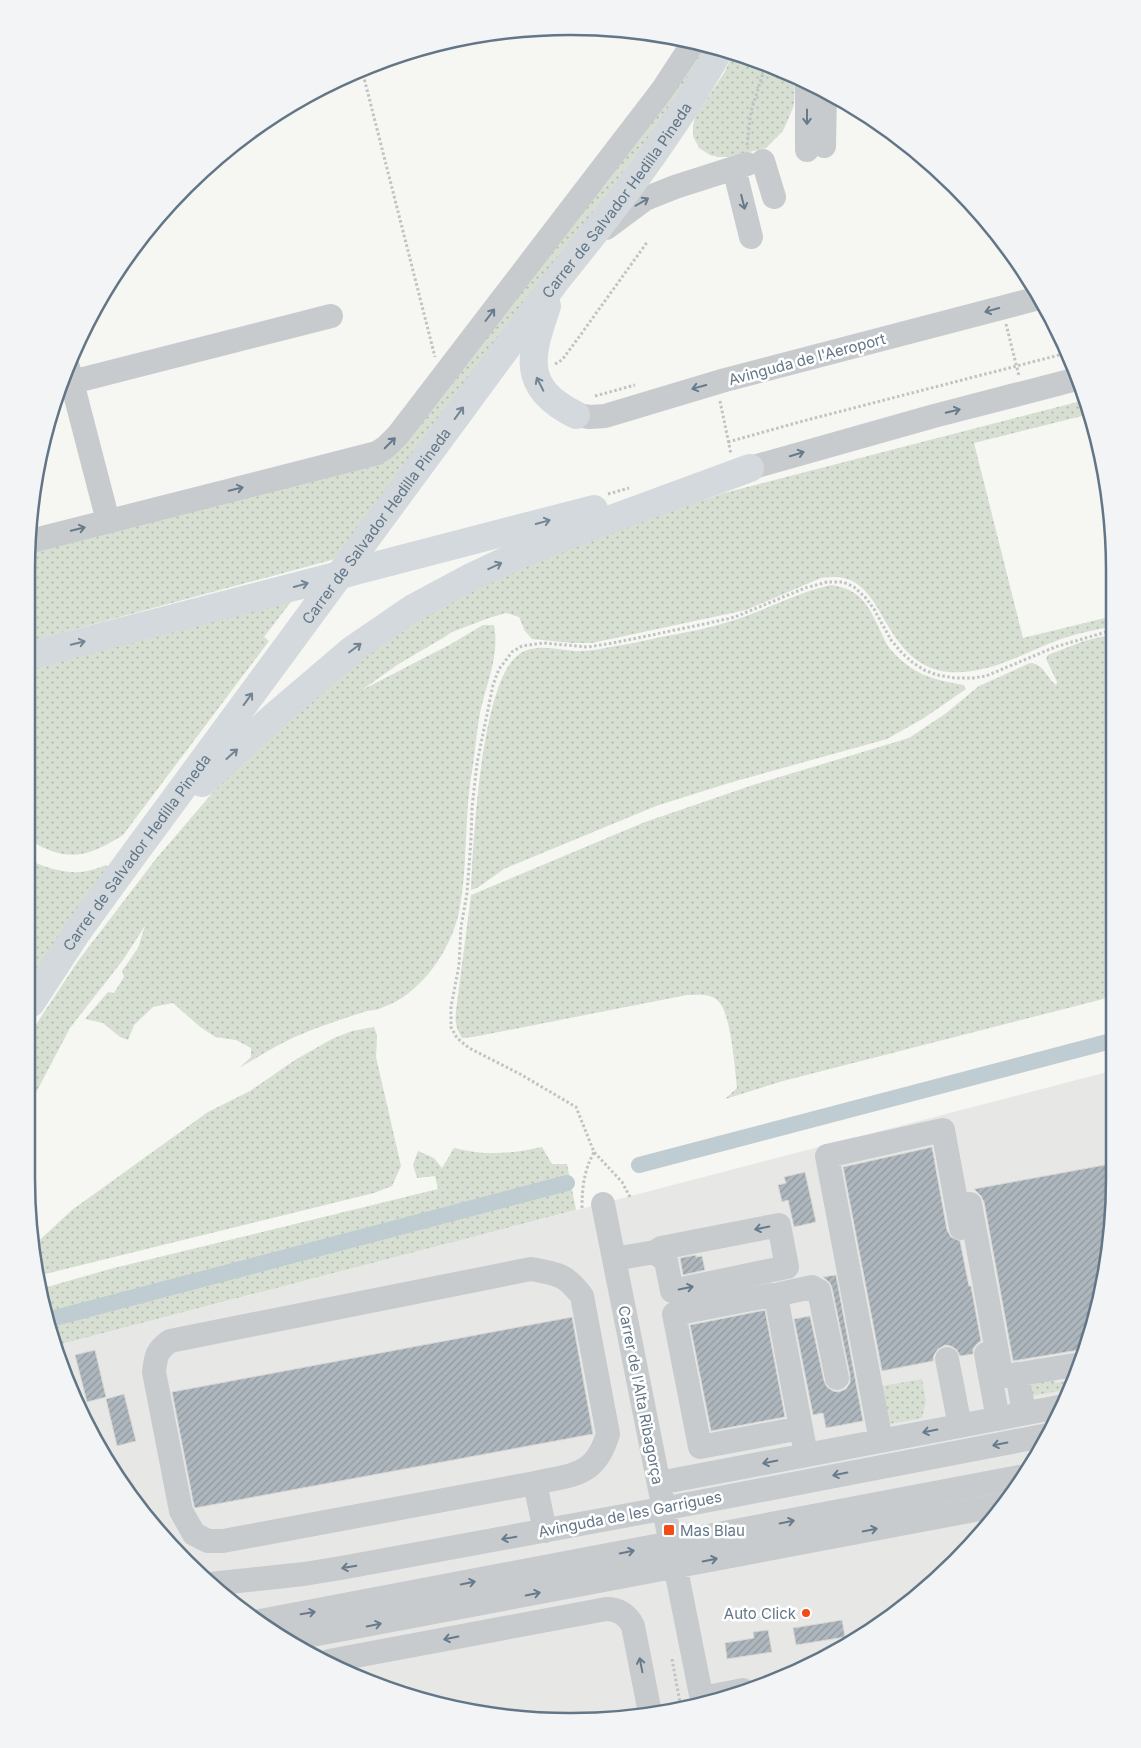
<svg xmlns="http://www.w3.org/2000/svg" width="1141" height="1748" viewBox="0 0 1141 1748" font-family="Inter,sans-serif">
	<defs>
		<pattern id="grass-dots" width="8" height="8" patternUnits="userSpaceOnUse" patternTransform="scale(1.25)"><rect width="8" height="8" fill="#d7dfd3"/><path d="M2 2h.1M6 6h.1" fill="none" stroke="#b2b9b1" stroke-width="1.8" stroke-linecap="round"/></pattern>
		<pattern id="building-hatch" width="6" height="6" patternUnits="userSpaceOnUse" patternTransform="scale(1.25)"><rect width="6" height="6" fill="#aeb7bd"/><path d="M-1 1l2-2M0 6l6-6M5 7l2-2" fill="none" stroke="#91999f"/></pattern>
	</defs>
	<rect width="100%" height="100%" fill="#f6f6f2"/>
	<path fill="#e7e8e6" d="M1111 1071 1110 1249 1086 1352 1059 1418 979 1537 929 1587 843 1649 711 1703 606 1721H535L430 1703 362 1680 239 1609 185 1562 118 1480 55 1352 54 1346Z"/>
	<path fill="url(#grass-dots)" d="M699 44 710 47 685 88 339 558 31 641V551L382 462Z
		M734 52 746 55 795 77 794 105 790 115 783 131 766 148 728 157H718L710 155 699 148 693 136V126L695 117 724 73Z
		M1085 400 1090 414 974 443 1023 638 1113 616V626C1096 630 1078 633 1061 639 1025 652 990 675 949 672 914 669 897 642 881 614 875 603 867 591 857 584 847 576 833 576 821 578L746 610 592 643H572L532 639 525 631 519 617 506 613 489 618 452 632 443 638 397 665 362 690 451 644 483 625H494C500 656 486 684 480 713 476 734 475 756 471 777 464 822 468 867 459 912 451 950 420 996 381 1008 377 1010 372 1010 367 1011 345 1018 323 1025 302 1034 281 1042 260 1056 239 1068L251 1057V1048L236 1040 215 1037 199 1026 173 1003 153 1007 134 1025 128 1040 120 1037 103 1023 85 1019 108 992 114 993 124 977 122 971 138 948 145 926 123 960 70 1028 31 1102V1032L78 961 155 860 214 791 264 740 368 650 441 605 507 570 593 537 724 493Z
		M831 585C862 589 869 607 881 632 884 638 886 644 890 649 914 675 930 679 964 685L966 689 924 718 887 739 729 783 656 806 504 869 477 888 471 890C473 842 481 685 517 656 534 641 559 651 579 651 588 651 597 650 605 648 624 645 643 641 661 637 683 633 706 629 728 622 763 612 795 593 831 585Z
		M297 594 264 637 269 641 123 835C88 857 68 863 31 841V666Z
		M1113 634 1111 997 783 1081 725 1099 737 1088C735 1070 731 1010 717 1000 709 993 697 995 687 995L473 1037 462 1038C456 1029 455 1022 456 1011L471 895 645 822 753 785 909 738 945 714 979 686 1030 663C1043 663 1047 678 1056 685L1057 682 1046 659 1048 655 1084 641Z
		M31 861C47 868 69 875 87 871 93 870 100 867 106 865L110 868 31 984Z
		M374 1027 377 1035 376 1057 401 1166 392 1186 374 1193 37 1276 31 1248 72 1210 208 1112 250 1091 295 1060 332 1039 352 1031Z
		M542 1147 552 1164H567L576 1210 54 1346 40 1289 110 1269 438 1189 435 1176 417 1178 413 1165 418 1151 434 1158 442 1168 454 1148C486 1156 510 1154 542 1147Z
		M1053 1375 1055 1383 1074 1380 1071 1389 1031 1396 1029 1384Z
		M922 1379 926 1401 922 1418 884 1425 876 1387Z"/>
	<g fill="none" stroke-linecap="round" stroke-linejoin="round">
		<path stroke="#bfccd1" stroke-width="16" d="M639 1165 1111 1041
			M47 1320 567 1183"/>
	</g>
	<path fill="url(#building-hatch)" stroke="#d8d8d5" d="M932 1147 947 1230 951 1237 960 1241 969 1286H971L981 1341 977 1344 973 1349V1354L960 1356 957 1350 951 1346 945 1345 938 1349 934 1355 933 1361 882 1371 843 1167Z
		M1110 1164V1249L1086 1351 1079 1350 1013 1361 984 1202 981 1196 974 1189Z
		M805 1172 816 1222 794 1227 788 1200 782 1202 778 1185 786 1183 784 1177Z
		M696 1255V1257L702 1256 705 1270 683 1275 680 1258Z
		M836 1275 863 1421 826 1428 823 1413 813 1415 794 1319 810 1316 824 1381 827 1387 833 1391 839 1392 846 1389 850 1383V1375L832 1288 830 1283 823 1277Z
		M765 1310 785 1417 711 1431 690 1325Z
		M572 1317 593 1434 195 1508 194 1506 172 1392Z
		M95 1350 106 1397 87 1402 75 1355Z
		M124 1394 136 1441 117 1446 106 1399Z
		M842 1620 845 1637 796 1645 793 1628Z
		M768 1630 772 1652 727 1659 725 1643 754 1638 753 1632Z"/>
	<g fill="none" stroke-linecap="round" stroke-linejoin="round">
		<path stroke="#c0c2c4" stroke-width="3" stroke-dasharray="2.5 2.5" stroke-linecap="butt" d="M362 70 435 357
			M747 145 751 111 766 64
			M1006 324 1019 376
			M555 364 562 360 579 337 648 241
			M595 396 635 385
			M720 401 731 454
			M728 442 803 421 1067 353
			M608 494 629 488
			M630 1197 622 1182 594 1152 576 1107 520 1074 469 1048 457 1038 451 1027V1007L459 965 461 927 467 893 471 839 472 808 477 763 493 685 499 669 512 652 522 646 543 643 588 647 613 643 709 623 735 617 805 588 827 582H843L854 587 865 597 874 609 891 640 902 653 912 662 924 670 937 675 955 678H973L986 676 1055 647 1113 630
			M582 1208C582 1187 584 1171 594 1152
			M672 1659 681 1708"/>
		<path stroke="#c8cbce" stroke-width="24" d="M824 146 825 91
			M807 150V83
			M763 161 774 197
			M734 168 751 237
			M606 228 645 199 675 187 747 164
			M68 367 108 521
			M62 383 80 380 331 316
			M576 415 590 417 605 416 725 380 1039 298
			M750 468 934 416 1077 379
			M31 541 377 453 386 447 398 435 663 89 693 43
			M603 1204 703 1705
			M970 1204 1001 1373 1007 1376 1081 1364
			M614 1259 655 1252 666 1261 672 1291 787 1267 779 1225 661 1248 655 1252
			M777 1302 772 1295 674 1314 700 1447 801 1428
			M986 1354 998 1419
			M947 1359 960 1426
			M1017 1374 1024 1413
			M881 1441 827 1156 943 1130 961 1228
			M804 1444 777 1302 780 1294 812 1287 819 1291 837 1378
			M535 1483 223 1541H208L194 1534 181 1511 154 1372C156 1356 156 1351 170 1341L531 1269C558 1274 565 1274 582 1296L608 1434C595 1477 574 1474 535 1483L545 1531
			M659 1483 1064 1406
			M210 1584 304 1574 341 1568 694 1503 1048 1435
			M260 1621 1019 1477
			M291 1639 1001 1505
			M329 1661 606 1609C618 1609 627 1614 633 1626L650 1713
			M702 1698 743 1690"/>
		<g stroke="#d3d9dd" stroke-width="28">
			<path d="M547 306C530 356 520 387 576 415"/>
			<path d="M31 655 594 509"/>
			<path d="M202 783 272 718 353 649 413 608 469 578 518 555 600 523 750 468"/>
			<path id="s1" d="M31 1003 76 934 126 865 556 281C615 208 674 132 720 49"/>
		</g>
	</g>
	<defs><path id="oneway-shaft" d="M-6 0H5M1.5-3L5.5 0L1.5 3" fill="none" stroke-width="1.6" stroke-linecap="round" stroke-linejoin="round" transform="scale(1.25)"/></defs>
	<g stroke="#677a8b">
		<use href="#oneway-shaft" transform="translate(807 117) rotate(90)"/>
		<use href="#oneway-shaft" transform="translate(642 202) rotate(-30)"/>
		<use href="#oneway-shaft" transform="translate(743 202) rotate(76)"/>
		<use href="#oneway-shaft" transform="translate(992 310) rotate(165)"/>
		<use href="#oneway-shaft" transform="translate(490 315) rotate(-53)"/>
		<use href="#oneway-shaft" transform="translate(699 387) rotate(165)"/>
		<use href="#oneway-shaft" transform="translate(953 411) rotate(-14)"/>
		<use href="#oneway-shaft" transform="translate(390 443) rotate(-45)"/>
		<use href="#oneway-shaft" transform="translate(797 454) rotate(-17)"/>
		<use href="#oneway-shaft" transform="translate(236 489) rotate(-14)"/>
		<use href="#oneway-shaft" transform="translate(78 529) rotate(-14)"/>
		<use href="#oneway-shaft" transform="translate(762 1228) rotate(169)"/>
		<use href="#oneway-shaft" transform="translate(686 1288) rotate(-12)"/>
		<use href="#oneway-shaft" transform="translate(930 1431) rotate(169)"/>
		<use href="#oneway-shaft" transform="translate(1000 1444) rotate(169)"/>
		<use href="#oneway-shaft" transform="translate(770 1462) rotate(169)"/>
		<use href="#oneway-shaft" transform="translate(840 1474) rotate(169)"/>
		<use href="#oneway-shaft" transform="translate(787 1522) rotate(-11)"/>
		<use href="#oneway-shaft" transform="translate(870 1530) rotate(-11)"/>
		<use href="#oneway-shaft" transform="translate(509 1538) rotate(170)"/>
		<use href="#oneway-shaft" transform="translate(627 1552) rotate(-11)"/>
		<use href="#oneway-shaft" transform="translate(710 1560) rotate(-11)"/>
		<use href="#oneway-shaft" transform="translate(349 1567) rotate(170)"/>
		<use href="#oneway-shaft" transform="translate(468 1583) rotate(-11)"/>
		<use href="#oneway-shaft" transform="translate(533 1594) rotate(-11)"/>
		<use href="#oneway-shaft" transform="translate(308 1613) rotate(-10)"/>
		<use href="#oneway-shaft" transform="translate(374 1625) rotate(-11)"/>
		<use href="#oneway-shaft" transform="translate(451 1638) rotate(169)"/>
		<use href="#oneway-shaft" transform="translate(641 1665) rotate(-101)"/>
	</g>
	<g stroke="#738594">
		<use href="#oneway-shaft" transform="translate(540 384) rotate(-117)"/>
		<use href="#oneway-shaft" transform="translate(459 413) rotate(-54)"/>
		<use href="#oneway-shaft" transform="translate(543 522) rotate(-15)"/>
		<use href="#oneway-shaft" transform="translate(495 566) rotate(-25)"/>
		<use href="#oneway-shaft" transform="translate(301 585) rotate(-15)"/>
		<use href="#oneway-shaft" transform="translate(78 643) rotate(-14)"/>
		<use href="#oneway-shaft" transform="translate(355 648) rotate(-37)"/>
		<use href="#oneway-shaft" transform="translate(248 699) rotate(-54)"/>
		<use href="#oneway-shaft" transform="translate(232 754) rotate(-42)"/>
	</g>
	<g fill="#f44a14" stroke="#fff" stroke-width="2">
		<rect x="663" y="1524" width="12" height="12" rx="2.5"/>
		<circle cx="806" cy="1613" r="5"/>
	</g>
	<g text-anchor="middle" dominant-baseline="central" stroke-width="5" stroke-linejoin="round" paint-order="stroke">
		<g font-size="15" fill="#627687" stroke="#fff">
			<text stroke="none"><textPath href="#s1" startOffset="994">Carrer de Salvador Hedilla Pineda</textPath></text>
			<text transform="translate(807 359) rotate(-15)">Avinguda de l'Aeroport</text>
			<text stroke="none"><textPath href="#s1" startOffset="589">Carrer de Salvador Hedilla Pineda</textPath></text>
			<text stroke="none"><textPath href="#s1" startOffset="184">Carrer de Salvador Hedilla Pineda</textPath></text>
			<text transform="translate(641 1395) rotate(79)">Carrer de l'Alta Ribagorça</text>
			<text transform="translate(630 1514) rotate(-11)">Avinguda de les Garrigues</text>
		</g>
		<g font-size="15" fill="#627687" stroke="#fff" text-anchor="start">
			<text x="680" y="1530">Mas Blau</text>
			<text x="796" y="1613" text-anchor="end">Auto Click</text>
		</g>
	</g>
	<path d="M0 0H1141V1748H0ZM570 35H571A535 535 0 0 1 1106 570V1178A535 535 0 0 1 571 1713H570A535 535 0 0 1 35 1178V570A535 535 0 0 1 570 35Z" fill="#f2f4f5" fill-rule="evenodd"/>
	<path fill="none" stroke="#627687" stroke-width="2.5" d="M570 35H571A535 535 0 0 1 1106 570V1178A535 535 0 0 1 571 1713H570A535 535 0 0 1 35 1178V570A535 535 0 0 1 570 35Z"/>
</svg>
